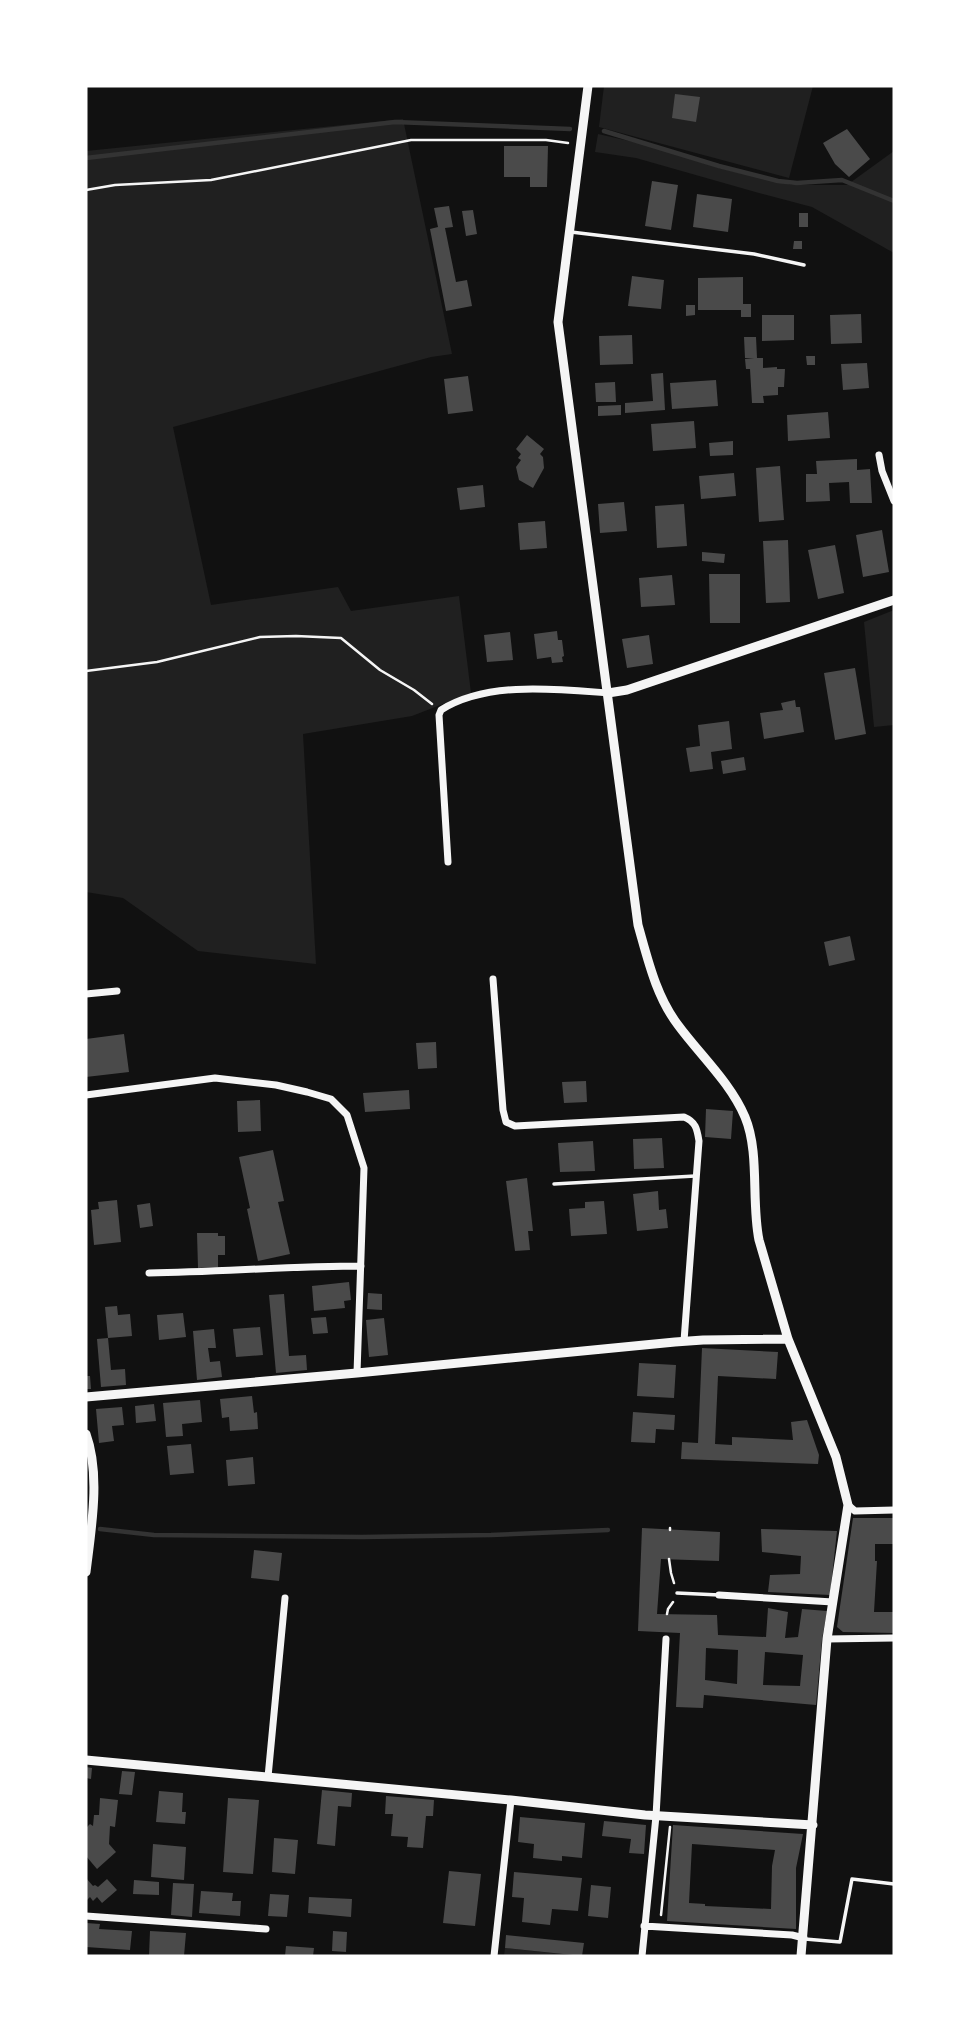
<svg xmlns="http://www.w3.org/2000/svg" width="980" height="2042" viewBox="0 0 980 2042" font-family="Barlow,sans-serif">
	<rect width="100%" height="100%" fill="#111"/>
	<path fill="#202020" d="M604 86H813L789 178 599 127Z
		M403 119 452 354 431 357 173 427 211 605 338 587 351 611 459 596 471 693 412 716 303 734 316 964 198 951 123 898 86 892V151Z
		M598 134 643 144 719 168 792 185H847L894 151V253L812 207 759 193 636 158 595 152Z
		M894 610V725L874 727 864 622Z
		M505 1948 579 1956H504Z"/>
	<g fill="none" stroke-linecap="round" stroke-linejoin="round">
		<path stroke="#333" stroke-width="4.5" d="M604 131 719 166 778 181 797 183 842 180 894 201
			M86 158 395 122 570 129
			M100 1529 154 1535 362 1537 491 1535 608 1530"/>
	</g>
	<path fill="#4a4a4a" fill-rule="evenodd" d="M675 94 700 97 696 122 672 118Z
		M847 129 870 159 849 177 835 164 823 143Z
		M504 146H548L547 187H530V177H504Z
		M652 181 678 185 671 230 645 226Z
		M697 194 732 199 728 232 693 227Z
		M449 206 453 227 445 228 456 282 467 280 472 306 446 311 430 229 438 227 434 208Z
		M473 210 477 234 466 236 462 211Z
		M799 213H808V227H799Z
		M794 241H802V249H793Z
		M632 276 664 280 661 309 628 306Z
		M743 277V304H751V317H741V310H698V278Z
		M686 305H695V315L686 316Z
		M861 314 862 343 831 344 830 315Z
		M762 315H794V340L762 341Z
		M632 335 633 364 600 365 599 336Z
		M744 337H756L757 358H763V368L777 367V369H785L784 387H778V395L763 396 764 403H752L750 369H746L745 359 754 358H745Z
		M806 356H815V365H807Z
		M867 363 869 388 843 390 841 364Z
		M663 373 665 410 625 413V403L653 401 651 374Z
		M468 376 473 411 448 414 444 379Z
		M716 380 718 406 672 409 670 383Z
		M615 382 616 402H596L595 383Z
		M621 405V415L598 416V406Z
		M828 412 830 438 788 441 787 415Z
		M694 421 696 448 653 451 651 424Z
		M527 435 544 449 540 454 543 457 544 468 533 488 519 480 516 467 521 460 518 458 521 454 516 449Z
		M733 441V455L710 456 709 443Z
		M857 459V470L870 469 872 503H850L849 482 829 483 830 501 806 502V474H817L816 461Z
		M780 466 784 520 759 522 756 468Z
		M734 473 736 496 701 499 699 476Z
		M483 485 485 507 460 510 457 488Z
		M624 502 627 531 600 533 598 504Z
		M684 504 687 546 657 548 655 506Z
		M545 521 547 548 520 550 518 523Z
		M882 530 889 572 863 577 856 535Z
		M788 540 790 602 766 603 763 541Z
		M835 545 844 593 818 599 808 550Z
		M702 552 725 554 724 563 702 561Z
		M709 574H740V623H710Z
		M672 575 675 605 641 607 639 578Z
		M557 631 558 640H562L564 656 562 657 563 662 552 663 551 657 537 659 534 634Z
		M510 632 513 660 487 662 484 635Z
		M649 635 653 664 627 668 622 639Z
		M855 668 866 734 835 740 824 673Z
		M795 700 796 707H800L804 732 764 739 760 713 783 710 781 703Z
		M729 721 732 749 711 752 713 769 690 772 686 748 700 746 698 725Z
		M744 757 746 770 723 774 721 761Z
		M850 936 855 960 829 966 824 942Z
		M124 1034 129 1072 86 1077V1039Z
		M436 1042 437 1068 418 1069 416 1043Z
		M586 1081 587 1102 564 1103 562 1082Z
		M409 1090 410 1109 365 1112 363 1093Z
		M260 1100 261 1131 238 1132 237 1101Z
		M706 1109 733 1111 731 1139 705 1137Z
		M662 1138 664 1168 634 1169 633 1139Z
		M593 1141 595 1171 560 1172 558 1143Z
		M273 1150 284 1201 278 1202 290 1254 258 1261 247 1209 250 1208 239 1157Z
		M527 1178 533 1231H528L530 1250 515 1251 506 1181Z
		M658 1191 659 1210 666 1209 668 1228 637 1231 633 1194Z
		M117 1200 121 1242 94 1245 91 1210 99 1209 98 1202Z
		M604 1201 607 1234 571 1236 569 1209 585 1208V1202Z
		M150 1203 153 1226 140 1228 137 1205Z
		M197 1233H218V1236H225V1255H218V1267L198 1268Z
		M349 1282 351 1300 344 1301 345 1308 314 1311 312 1286Z
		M368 1293 382 1294V1310L367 1309Z
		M284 1294 289 1356 306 1355 307 1370 276 1373 269 1295Z
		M117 1306 118 1315 130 1314 132 1336 108 1338 105 1307Z
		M183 1313 186 1337 159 1340 157 1315Z
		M326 1317 328 1333 313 1334 311 1318Z
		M384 1318 388 1355 369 1357 366 1320Z
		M260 1327 263 1355 236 1357 233 1329Z
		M214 1329 216 1348H208L210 1362 220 1361 222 1377 197 1380 193 1331Z
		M108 1338 111 1370 125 1369 126 1385 101 1387 97 1339Z
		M702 1348 778 1352 776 1379 718 1376 715 1444 732 1445V1437L793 1440 791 1422 807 1420 819 1455 818 1464 681 1459 682 1442 698 1443Z
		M639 1363 676 1365 674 1398 637 1396Z
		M86 1376H90L91 1389H86Z
		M252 1396 254 1413 257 1412 258 1429 230 1431 229 1417 222 1418 220 1399Z
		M200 1400 202 1422 182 1424 183 1436 166 1437 163 1403Z
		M154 1404 156 1421 136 1423 135 1406Z
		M122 1407 124 1425 112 1426 114 1441 99 1443 96 1409Z
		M633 1412 675 1415 674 1430 656 1429 655 1443 631 1442Z
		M191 1444 194 1473 170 1475 167 1446Z
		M253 1457 255 1484 228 1486 226 1460Z
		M853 1518H894V1544H875V1561H877L874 1612H894V1633L843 1632 837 1627Z
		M642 1528 720 1532 719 1561 661 1559 657 1614 717 1615 718 1635 766 1637 768 1608 788 1612 785 1638 798 1637 802 1609 827 1611 822 1639 816 1705 704 1695 703 1708 676 1707 680 1633 638 1631ZM706 1648 738 1650 737 1684 705 1680ZM765 1652 803 1655 800 1686 763 1685Z
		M761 1529 837 1531 830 1595 768 1592 770 1575 800 1574 801 1556 762 1552Z
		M254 1550 282 1553 279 1581 251 1578Z
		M86 1767 92 1768 91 1779 86 1778Z
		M122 1771 135 1772 132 1795 119 1794Z
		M322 1790 352 1793 351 1807 338 1806 335 1846 317 1844Z
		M159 1791 183 1793 182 1812H186L185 1824 156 1822Z
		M386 1796 434 1800 433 1816H426L423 1848 407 1847 408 1837 391 1836 393 1814H385Z
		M100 1798 118 1800 115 1827 110 1826 109 1844 116 1852 97 1869 86 1856V1828L90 1824 93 1826 94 1815H99Z
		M228 1798 259 1800 253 1874 223 1872Z
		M520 1817 585 1823 582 1858 562 1856V1861L533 1858 534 1844 518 1842Z
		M604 1821 646 1825 644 1854 629 1853 631 1839 602 1836Z
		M673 1825 803 1834 796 1868V1929L667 1921ZM692 1844 775 1850 772 1866 771 1909 705 1906V1904L689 1903Z
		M274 1838 298 1840 295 1874 272 1872Z
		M153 1844 186 1847 184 1880 151 1877Z
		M449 1871 481 1874 475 1926 443 1923Z
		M514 1872 582 1878 578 1911 552 1909 550 1925 522 1922 524 1898 512 1897Z
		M86 1878 93 1886 95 1885 98 1887 107 1879 117 1890 102 1903 97 1897 93 1901 90 1897 86 1901Z
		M134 1880 159 1882V1895L133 1894Z
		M173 1883 194 1884 192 1917 171 1915Z
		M591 1885 611 1887 608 1918 588 1916Z
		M201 1891 233 1893 232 1901H241L240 1916 199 1913Z
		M270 1894 289 1895 287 1917 268 1916Z
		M309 1897 352 1899 351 1917 308 1913Z
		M86 1923 100 1924 99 1929 132 1931 130 1950 86 1947Z
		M150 1931 186 1933 184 1956H149Z
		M333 1931 347 1932 346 1952 332 1951Z
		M506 1935 584 1943 582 1956 505 1948Z
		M286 1946 314 1948 313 1956H285Z"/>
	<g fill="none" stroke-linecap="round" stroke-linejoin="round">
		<path stroke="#f5f5f5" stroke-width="2.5" d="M86 190 115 185 211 180 411 140H546L568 143
			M86 671 157 662 260 637 296 636 341 638 380 670 414 690 432 704
			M670 1530V1528
			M669 1559 671 1573 674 1583
			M667 1614 668 1609 673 1602
			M661 1915 670 1827"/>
		<path stroke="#f5f5f5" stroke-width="3.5" d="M571 232 754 254 804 265
			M554 1184 695 1176
			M677 1593 719 1595
			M805 1939 840 1942 852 1879 894 1884"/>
		<path stroke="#f5f5f5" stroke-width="7" d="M879 455 882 471 894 501
			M448 862 439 715 441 710C487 681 556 689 608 693
			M493 979 503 1110 506 1122 515 1126 684 1117C696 1122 697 1129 699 1141L684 1341
			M86 994 117 991
			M86 1095 215 1078 276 1085 307 1092 331 1099 347 1115 364 1168 357 1373
			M149 1273C220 1272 290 1266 361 1266
			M848 1505 855 1511 894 1510
			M719 1595 833 1602
			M827 1639 894 1638
			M268 1777 285 1598
			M86 1916 266 1929
			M644 1926 792 1935 804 1938
			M494 1956 511 1800
			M642 1956 656 1816 666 1639"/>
		<path stroke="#f5f5f5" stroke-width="9" d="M588 86 558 322 638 925C648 960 656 996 678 1025 700 1055 730 1082 745 1117 760 1153 751 1201 759 1240L788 1339 836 1457 848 1505 827 1639 801 1956
			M608 693 627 690 894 600
			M86 1397 357 1373 675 1342 703 1340 788 1339
			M86 1434C101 1475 91 1530 86 1572
			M86 1760 511 1800 645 1815 813 1825"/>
	</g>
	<rect width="980" height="2042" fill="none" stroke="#ffffff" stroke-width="175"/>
</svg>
